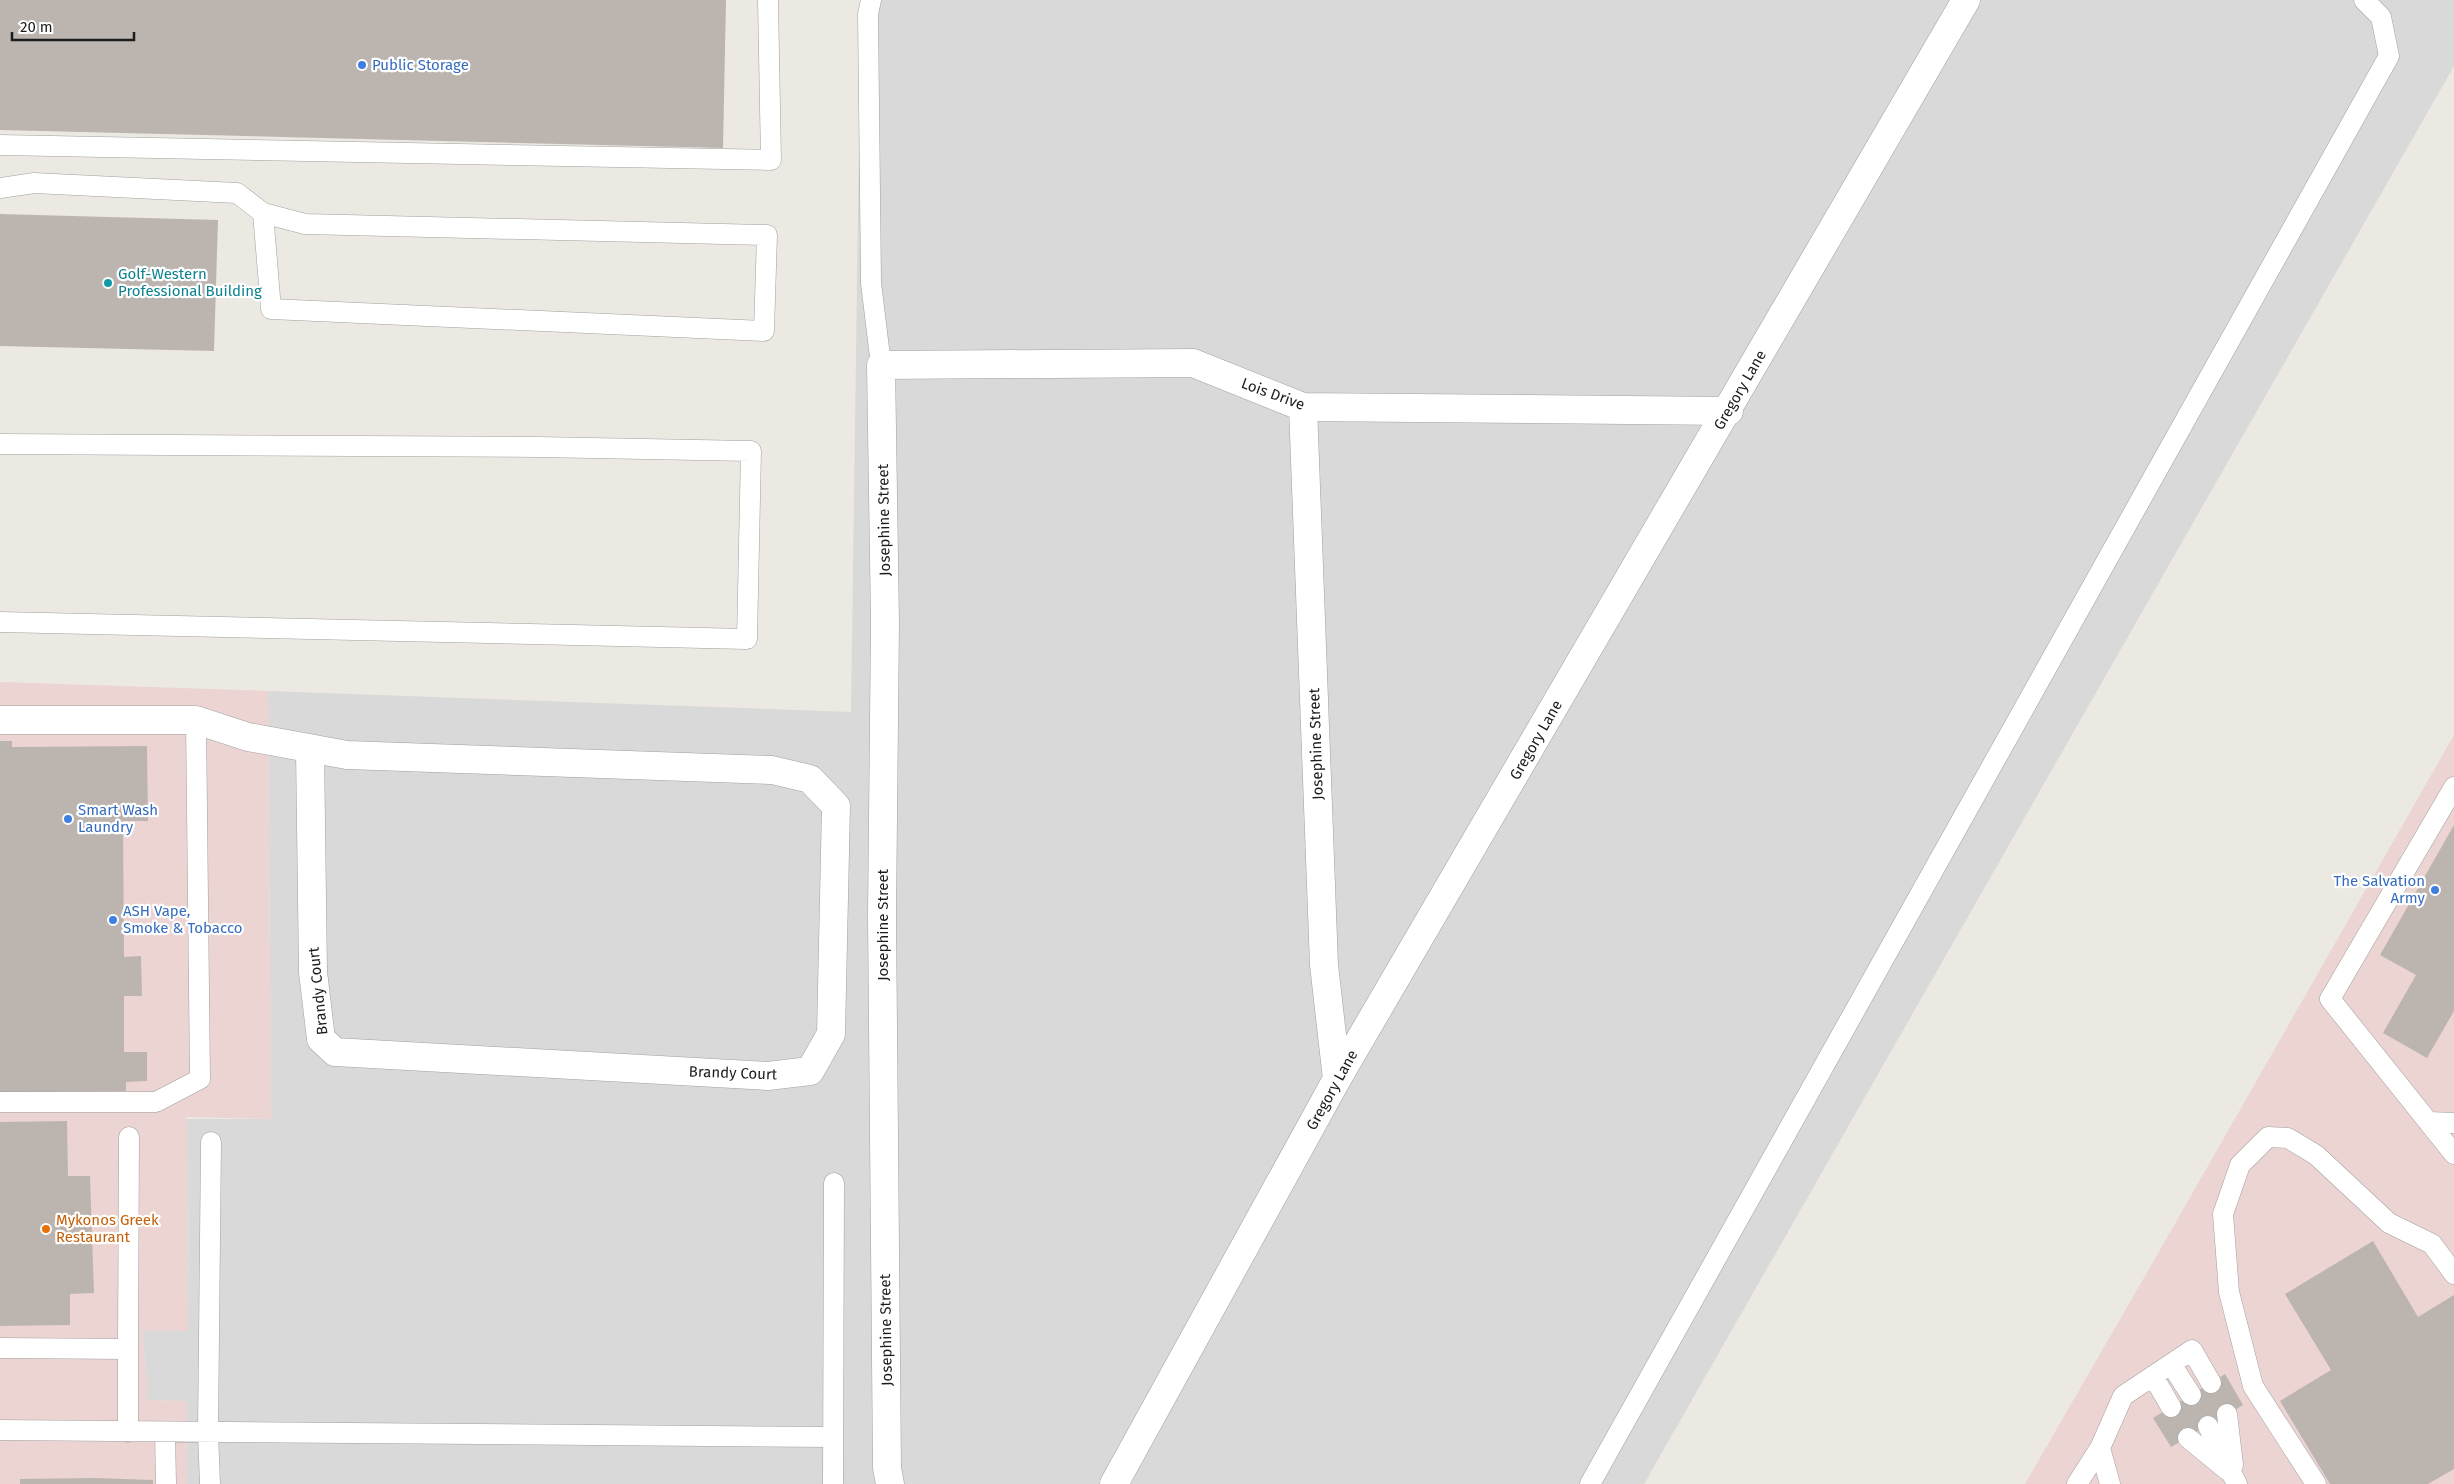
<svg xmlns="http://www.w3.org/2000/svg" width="2454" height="1484" viewBox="0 0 2454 1484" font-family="'Fira Sans',sans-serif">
	<rect width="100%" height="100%" fill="#ece9e2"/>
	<path fill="#dad9d9" d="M861 0H2454V66L1644 1484H187L186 1401 146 1400 147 1382 142 1331H188L187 1119H271L268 691 851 712Z"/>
	<path fill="#ecd4d2" d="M0 682 268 691 271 1119 187 1117 188 1331H142L147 1382 146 1400 186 1401 187 1484H0Z
		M2454 735V1484H2025L2156 1257Z"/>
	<path fill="#bcb5af" d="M0 0H726L723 148 0 130Z
		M0 214 218 220 214 351 0 346Z
		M0 741H12V747L147 746 148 821H123L124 957 141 956 142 996H124V1052H147V1081L126 1082V1091L0 1092Z
		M2454 825V1011L2427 1058 2383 1033 2416 975 2380 955Z
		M67 1121 68 1176H90L94 1293 70 1294V1325L0 1326V1122Z
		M2373 1241 2418 1317 2454 1295V1469L2428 1484H2330L2280 1401 2331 1370 2285 1294Z
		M2225 1374 2243 1405 2171 1447 2153 1418Z
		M95 1478 153 1480V1484H20V1479Z"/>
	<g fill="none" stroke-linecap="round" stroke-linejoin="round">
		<defs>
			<path id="lane" d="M871 0 868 14 871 283 881 365
				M0 145 771 160 768 0
				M0 188 34 183 237 193 263 213 305 224 767 235 764 331 271 309 263 213
				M0 444 538 447 751 451 747 639 0 622
				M2454 787 2330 999 2454 1154
				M0 1102H156L200 1079 196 720
				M2429 1122 2454 1123
				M0 1348 128 1349V1432
				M128 1349 129 1137
				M2171 1364 2191 1395
				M2153 1376 2171 1407
				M2227 1414 2233 1465
				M2208 1426 2237 1484
				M0 1430 832 1437
				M165 1432 166 1484
				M2188 1438 2227 1470
				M210 1484 208 1433 211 1142
				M833 1484 834 1183
				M1590 1484 2389 56 2381 17 2364 0
				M2077 1484 2100 1448
				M2110 1484 2100 1448 2123 1396 2192 1350 2211 1383
				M2316 1484 2253 1386 2229 1292 2223 1214 2240 1165 2268 1137 2288 1138 2316 1155 2389 1223 2432 1244 2454 1274"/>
			<path id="street" d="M1303 407 1324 965 1337 1079
				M0 720H196L248 737 347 755 772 770 810 779 836 806 831 1034 810 1071 768 1076 335 1052 321 1039 313 972 310 749
				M890 1484 887 1468 882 915 885 623 881 365 1193 363 1303 407 1729 411
				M1114 1484 1337 1079 1966 0"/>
		</defs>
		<use href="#lane" stroke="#a0a0a0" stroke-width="21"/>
		<use href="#street" stroke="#a0a0a0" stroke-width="29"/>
		<use href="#lane" stroke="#fff" stroke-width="20"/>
		<use href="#street" stroke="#fff" stroke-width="28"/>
	</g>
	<g fill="#3f7fe0" stroke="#fff" stroke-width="2">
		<circle cx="362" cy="65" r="5"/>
		<circle cx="68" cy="819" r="5"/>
		<circle cx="2435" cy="890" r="5"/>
		<circle cx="113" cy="920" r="5"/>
	</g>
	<circle fill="#0f9aa8" stroke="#fff" stroke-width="2" cx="108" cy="283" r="5"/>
	<circle fill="#e8710a" stroke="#fff" stroke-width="2" cx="46" cy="1229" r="5"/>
	<g text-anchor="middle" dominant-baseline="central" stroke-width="4.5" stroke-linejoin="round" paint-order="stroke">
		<g font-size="15" fill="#366cbe" stroke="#fff" text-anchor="start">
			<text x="372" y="65">Public Storage</text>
			<text x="78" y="810">Smart Wash<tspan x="78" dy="17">Laundry</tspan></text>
			<text x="2425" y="881" text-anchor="end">The Salvation<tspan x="2425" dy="17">Army</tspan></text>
			<text x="123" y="911">ASH Vape,<tspan x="123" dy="17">Smoke &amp; Tobacco</tspan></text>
		</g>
		<g font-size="15" fill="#0d838f" stroke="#fff" text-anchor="start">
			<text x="118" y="274">Golf-Western<tspan x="118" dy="17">Professional Building</tspan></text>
		</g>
		<g font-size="15" fill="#1c1c1c" stroke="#fff">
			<text transform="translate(1740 390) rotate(-60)">Gregory Lane</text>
			<text transform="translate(1273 394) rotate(20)">Lois Drive</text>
			<text transform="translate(884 520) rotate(-91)">Josephine Street</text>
			<text transform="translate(1536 740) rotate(-60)">Gregory Lane</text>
			<text transform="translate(1316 744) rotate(-92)">Josephine Street</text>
			<text transform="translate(883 925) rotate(-90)">Josephine Street</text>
			<text transform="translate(318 991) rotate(-96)">Brandy Court</text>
			<text transform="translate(733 1073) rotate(2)">Brandy Court</text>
			<text transform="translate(1332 1090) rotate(-61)">Gregory Lane</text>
			<text transform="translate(886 1330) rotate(-91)">Josephine Street</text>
		</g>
		<g font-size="15" fill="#c56008" stroke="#fff" text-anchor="start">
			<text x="56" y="1220">Mykonos Greek<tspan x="56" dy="17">Restaurant</tspan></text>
		</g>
	</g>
	<path d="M12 32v8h122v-8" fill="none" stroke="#1c1c1c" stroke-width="2.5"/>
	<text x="20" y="32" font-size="15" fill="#1c1c1c" stroke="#ffffff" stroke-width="4" paint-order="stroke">20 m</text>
</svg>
